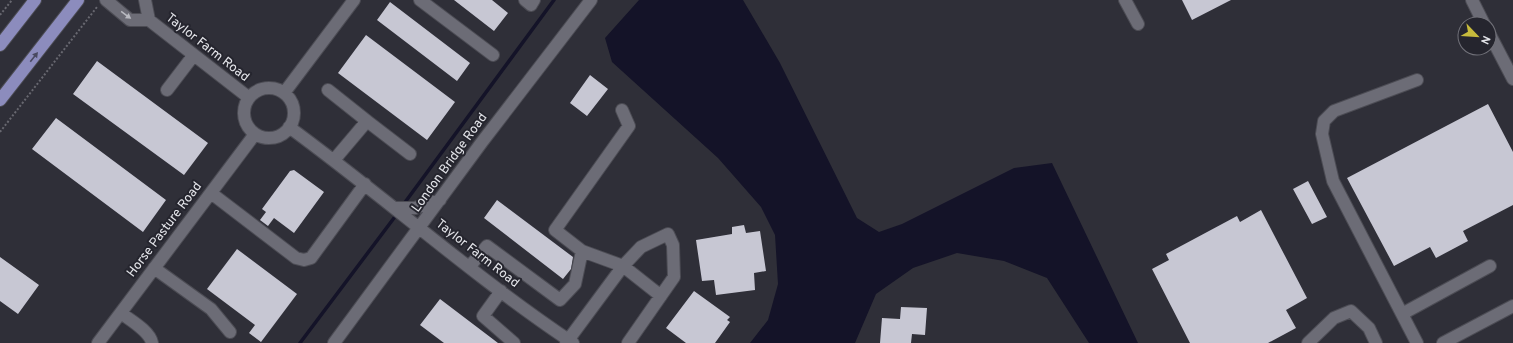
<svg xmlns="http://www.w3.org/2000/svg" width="1513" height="343" viewBox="0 0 1513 343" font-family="Overpass,sans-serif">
	<rect width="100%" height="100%" fill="#2f2f38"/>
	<path fill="#141328" d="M639 0H743L780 63 857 218 879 232 902 224 1014 168 1052 163 1138 343H1089L1047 278 1004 261 957 253 913 268 876 294 855 343H750L768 320 778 284 775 235 761 207 718 158 612 62 605 38Z"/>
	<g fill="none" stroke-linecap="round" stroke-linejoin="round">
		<path stroke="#141328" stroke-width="3.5" d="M403 205 554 0
			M300 343 394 218"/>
	</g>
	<path fill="#c7c7d3" d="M454 0H492L508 13 494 31Z
		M1182 0H1231L1192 20Z
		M390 2 470 63 457 81 377 20Z
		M366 35 455 102 427 140 338 73Z
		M97 61 208 143 184 175 73 94Z
		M590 75 608 89 587 116 570 103Z
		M1488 104 1513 152V205L1463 231 1468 241 1436 258 1430 247 1394 266 1347 178Z
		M56 118 166 200 143 232 32 149Z
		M294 170 324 192 294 233 274 218 268 226 260 220 266 212 262 209 290 171Z
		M1308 181 1327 217 1312 224 1293 189Z
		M497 200 573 257 571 269 563 279 484 218Z
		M1261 210 1307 298 1286 310 1296 328 1268 343H1190L1152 269 1169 260 1166 254 1237 216 1240 222Z
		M744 225 746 233 760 231 766 271 754 273 755 290 716 295 714 280 702 281 696 240 732 234V227Z
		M237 249 297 294 261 342 249 333 255 325 207 289Z
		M0 257 39 285 18 314 0 301Z
		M694 291 730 317 727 320 730 322 715 343H686L666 328Z
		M440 299 498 343H444L420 325Z
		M901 307 927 308 925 335 912 334 911 343H880L882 318 900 319Z"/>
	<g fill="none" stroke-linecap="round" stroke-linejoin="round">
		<defs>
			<path id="minor" d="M106 0 130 20H149L248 97
				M145 0 149 20
				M420 0 493 55
				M525 0 531 5 534 0
				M1125 0 1138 24
				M1472 0 1484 24
				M1489 33 1513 79
				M1417 80 1334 111 1324 121 1322 134 1333 181 1417 343
				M244 113a25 25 0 1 1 50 0a25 25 0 1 1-50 0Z
				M167 90 193 56
				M328 90 367 121
				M284 93 354 0
				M622 110 629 126 555 230 582 251 623 266 661 296
				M289 127C385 197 474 277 573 343
				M334 160 367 121 410 154
				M211 193 296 258 304 260 311 258 365 184
				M396 208H415L440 200
				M470 266 487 246 560 300 575 284 582 251
				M154 268 211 309 230 332
				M501 291 483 316 514 343
				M121 313C130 320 150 331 152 343
				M1402 314 1490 266
				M98 343 255 134
				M334 343 482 142 591 0
				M566 343 623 266 641 247 668 234 673 245 674 277 628 343
				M1308 343 1334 318 1351 311 1369 328 1376 343
				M1443 343 1513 306"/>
			<path id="major" d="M0 45 35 0
				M0 100 78 0"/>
		</defs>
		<use href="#minor" stroke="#4c4c54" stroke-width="14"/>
		<use href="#major" stroke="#4c4c54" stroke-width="14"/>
		<path stroke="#686870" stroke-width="2" stroke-dasharray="2 2" stroke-linecap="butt" d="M0 15 12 0
			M0 132 97 7"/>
		<use href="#minor" stroke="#6c6c76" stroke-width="12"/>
		<use href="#major" stroke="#8c8cbd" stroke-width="12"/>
	</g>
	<defs><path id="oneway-solid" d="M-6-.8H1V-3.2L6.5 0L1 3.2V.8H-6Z"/></defs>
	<use fill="#b9bac1" href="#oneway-solid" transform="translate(126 15) rotate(36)"/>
	<use fill="#494960" href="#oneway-solid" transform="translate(34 57) rotate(-52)"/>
	<g text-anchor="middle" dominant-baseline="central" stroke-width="4" stroke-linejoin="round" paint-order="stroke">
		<g font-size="13" fill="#e3e4e9" stroke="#25252e">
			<text transform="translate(207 48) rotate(38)">Taylor Farm Road</text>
			<text transform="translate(450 163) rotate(-54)">London Bridge Road</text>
			<text transform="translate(165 230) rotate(-53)">Horse Pasture Road</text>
			<text transform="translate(477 254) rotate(38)">Taylor Farm Road</text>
		</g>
	</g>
	<g transform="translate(1477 36) rotate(115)"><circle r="19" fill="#25252e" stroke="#717179"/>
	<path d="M0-3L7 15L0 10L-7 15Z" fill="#c7bb3c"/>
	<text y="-6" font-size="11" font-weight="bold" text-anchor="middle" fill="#e3e4e9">N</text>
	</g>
</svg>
